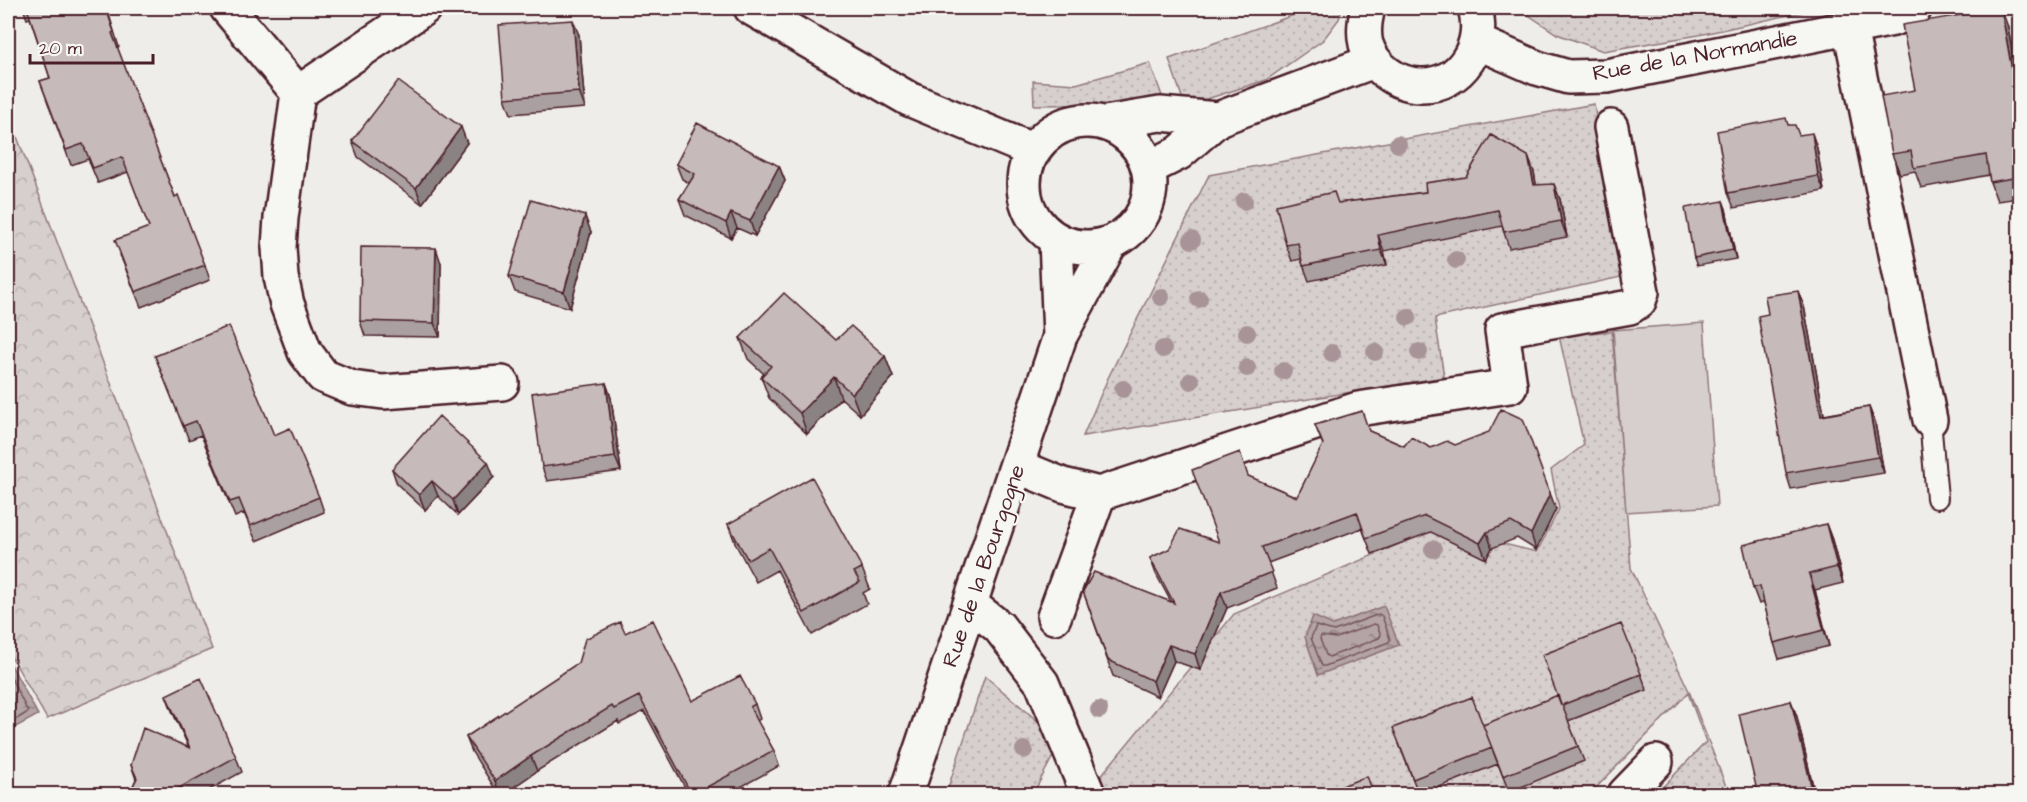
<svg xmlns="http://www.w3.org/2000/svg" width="2027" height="802" viewBox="0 0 2027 802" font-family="'Architects Daughter',sans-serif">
	<defs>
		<pattern id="grass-dots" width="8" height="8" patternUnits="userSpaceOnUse" patternTransform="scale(1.5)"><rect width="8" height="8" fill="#d7cfce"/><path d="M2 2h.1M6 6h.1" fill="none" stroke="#bab1b1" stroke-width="1.8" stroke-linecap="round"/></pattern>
		<pattern id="forest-crowns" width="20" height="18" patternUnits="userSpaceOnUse" patternTransform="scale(1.5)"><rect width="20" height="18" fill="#d7cfce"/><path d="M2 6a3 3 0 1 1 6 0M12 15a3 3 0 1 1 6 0" fill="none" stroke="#bab1b1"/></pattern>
		<pattern id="water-ripples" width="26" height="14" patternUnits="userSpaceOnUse" patternTransform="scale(1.5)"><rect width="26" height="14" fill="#b4a4a5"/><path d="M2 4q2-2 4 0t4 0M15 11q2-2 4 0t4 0" fill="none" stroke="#948587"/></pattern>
	</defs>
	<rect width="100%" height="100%" fill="#efedea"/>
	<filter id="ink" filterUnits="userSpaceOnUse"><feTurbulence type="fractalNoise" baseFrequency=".0167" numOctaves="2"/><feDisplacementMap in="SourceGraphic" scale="12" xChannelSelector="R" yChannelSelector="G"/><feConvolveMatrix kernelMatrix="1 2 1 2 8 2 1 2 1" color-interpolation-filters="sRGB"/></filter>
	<g filter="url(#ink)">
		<path fill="url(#grass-dots)" stroke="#90777c" stroke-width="1.5" d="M1304 8H1342L1339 19 1323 40 1266 80 1185 106 1169 59 1291 16Z
			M1522 8H1821L1699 35 1603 51 1557 34 1524 12Z
			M1150 63 1165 104 1034 105 1033 81 1076 84Z
			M1594 104 1621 277 1435 318 1444 377 1083 436 1108 378 1209 175Z
			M1612 331 1631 568 1689 691 1729 794H1656L1706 742 1688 693 1590 794H1107L1100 777 1234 614 1437 528 1537 552 1559 509 1551 470 1584 445 1559 336Z
			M985 676 1061 741 1033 794H946Z"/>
		<path fill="url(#forest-crowns)" stroke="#90777c" stroke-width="1.5" d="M8 113 212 649 47 719 12 658 8 656Z"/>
		<path fill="#d7cfce" stroke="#90777c" stroke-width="1.5" d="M1704 323 1717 506 1626 512 1613 330Z"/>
		<path fill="url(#water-ripples)" stroke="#8a6f74" stroke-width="1.5" d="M1384 606 1399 645 1318 675 1305 637 1313 616 1333 625Z
			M9 661 38 715 12 729 8 721Z"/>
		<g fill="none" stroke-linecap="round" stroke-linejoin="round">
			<path stroke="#74545c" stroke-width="1.5" d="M1379 614 1382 616 1390 639 1389 642 1325 666H1322L1311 638 1316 626 1334 631Z
				M1374 624 1377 625 1381 635 1379 638 1329 657 1326 655 1320 639 1321 636 1336 638Z
				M8 672 28 712 15 720 8 719"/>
			<defs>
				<path id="lane" d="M1930 420 1937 498"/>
				<path id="street" d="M227 8 298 93
					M424 8 298 93 281 218 279 247 281 277 287 304 305 352 323 376 352 388 383 392 502 383
					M751 8 909 99 1034 151
					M1368 8C1365 19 1363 32 1366 44 1373 67 1397 85 1421 85 1462 86 1486 44 1475 8
					M1850 28 1930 420
					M1477 42 1537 68 1568 77 1607 76 1893 19 1915 8
					M1024 184a63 63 0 1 1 126 0a63 63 0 1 1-126 0Z
					M1105 123 1160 114 1218 119
					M1149 168 1179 153 1218 119 1374 61
					M1056 240 1060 336
					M1017 466 1063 485 1099 494 1358 409 1510 386 1502 330 1630 307 1639 301 1642 292 1611 127
					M971 605 999 627 1042 683 1088 794
					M1054 617 1099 494
					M906 794 1060 336 1110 244
					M1625 794 1656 762"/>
			</defs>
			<use href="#lane" stroke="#4a1f2b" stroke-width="24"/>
			<use href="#street" stroke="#4a1f2b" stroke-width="38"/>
			<use href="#lane" stroke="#f6f6f2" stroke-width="20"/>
			<use href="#street" stroke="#f6f6f2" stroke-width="33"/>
		</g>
		<g fill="#a89498">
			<circle cx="1398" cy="144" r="9"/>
			<circle cx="1244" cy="201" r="9"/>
			<circle cx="1192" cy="240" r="9"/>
			<circle cx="1456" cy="260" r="9"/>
			<circle cx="1161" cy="297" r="9"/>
			<circle cx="1199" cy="299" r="9"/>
			<circle cx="1408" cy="317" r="9"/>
			<circle cx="1247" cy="333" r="9"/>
			<circle cx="1163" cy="349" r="9"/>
			<circle cx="1375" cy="352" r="9"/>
			<circle cx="1419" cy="352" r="9"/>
			<circle cx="1332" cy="353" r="9"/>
			<circle cx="1247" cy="368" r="9"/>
			<circle cx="1283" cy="371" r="9"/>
			<circle cx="1191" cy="381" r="9"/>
			<circle cx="1123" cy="389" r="9"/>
			<circle cx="1433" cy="549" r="9"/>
			<circle cx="1099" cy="710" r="9"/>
			<circle cx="1024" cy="750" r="9"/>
		</g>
		<path fill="#aaa0a1" stroke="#4a1f2b" stroke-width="1.5" d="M23 8H107L119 47 117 48 175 197 205 265 210 280 141 307 120 255 149 227 128 172 98 183 88 159 71 165 40 81 50 78 30 18 27 19Z
			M1054 8H1074V11Z
			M2008 27 2018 81H2019V198L1997 201 1990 182 1989 175 1921 188 1915 171 1900 174 1892 154 1915 90Z
			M579 35 585 108 511 114 505 98Z
			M1789 125 1799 135 1817 148 1824 191 1734 208 1728 193Z
			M352 141 467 143 422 204 358 157Z
			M676 164 779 166 785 181 755 236 737 228 731 238 685 215 679 199 689 183 682 179Z
			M1534 172 1536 185 1560 199 1567 237 1509 248 1502 226 1384 251 1387 265 1309 281 1301 259 1292 261 1286 245 1338 203 1426 192Z
			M1723 201 1726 209 1736 259 1697 266 1694 258Z
			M591 232 570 308 515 292 509 276Z
			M441 263 440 337 365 336 360 321Z
			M1804 306 1824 415 1869 407 1875 423 1884 473 1791 489 1786 473Z
			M740 338 836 340 885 356 893 377 860 415 841 398 807 434 769 398 761 377 764 374 748 359Z
			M155 356 274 435 319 497 324 512 256 541 244 513 235 517 201 435 189 440Z
			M606 383 611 398 621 471 547 481 542 467Z
			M1315 425 1369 431 1404 446 1556 509 1536 550 1517 538 1492 548 1486 559 1431 532 1372 554 1362 528 1268 563 1277 588 1227 608 1200 670 1174 661 1158 697 1113 676 1083 591 1171 602 1156 574 1150 558 1169 549 1218 542 1248 476 1297 497 1323 445Z
			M392 469 494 477 458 515 438 496 425 510 397 484Z
			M728 524 862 568 870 589 863 593 867 604 812 635 777 570 756 582 736 545Z
			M1826 524 1832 540 1843 583 1815 590 1829 646 1779 659 1774 643 1764 602 1759 604 1753 588Z
			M625 633 692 701 755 704 760 719 757 721 774 751 779 766 726 795H689L644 711 619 724 618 721 537 771 502 795H499L472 752 466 737Z
			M1641 674 1647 690 1568 721 1584 761 1509 792 1493 751 1498 764 1419 795 1399 744 1483 725Z
			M166 695 236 757 242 772 200 795H134L132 788 136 779 131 765 189 748 172 711Z
			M1791 701 1797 717 1815 795H1758Z"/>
		<path fill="#8b8283" stroke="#4a1f2b" stroke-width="1.5" d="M2001 8 2008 27 2019 92 2014 82Z
			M573 20 579 35 585 108 579 92Z
			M461 127 467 143 422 204 416 188Z
			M1812 133 1817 148 1824 191 1818 176Z
			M1528 156 1534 172 1539 200 1534 185Z
			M779 166 785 181 755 236 750 221Z
			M1554 184 1560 199 1567 237 1561 221Z
			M1723 201 1726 209 1736 259 1733 250Z
			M731 213 737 228 731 238 726 223Z
			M585 216 591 232 570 308 564 292Z
			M1378 235 1384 251 1387 265 1381 250Z
			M436 248 441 263 440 337 434 323Z
			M1798 291 1804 306 1827 431 1821 416Z
			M885 356 893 377 860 415 852 394Z
			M834 377 841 398 807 434 800 413Z
			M606 383 611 398 621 471 615 457Z
			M1869 407 1875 423 1884 473 1878 457Z
			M488 462 494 477 458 515 453 500Z
			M432 481 438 496 425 510 419 495Z
			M1550 493 1556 509 1536 550 1531 534Z
			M1826 524 1832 540 1843 583 1837 567Z
			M1487 532 1492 548 1486 559 1480 543Z
			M1809 574 1815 590 1829 646 1824 630Z
			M1221 592 1227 608 1200 670 1195 654Z
			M1169 645 1174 661 1158 697 1153 681Z
			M1791 701 1797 717 1815 795H1814L1811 785Z
			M531 756 537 771 502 795H500L495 781Z
			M179 788 181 795H176Z"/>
		<path fill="#c6babb" stroke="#4a1f2b" stroke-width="1.5" d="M27 8H106L114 32 112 33 175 197 178 195 205 265 135 292 115 240 149 227 122 157 93 168 83 144 66 150 40 81 50 78Z
			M2001 8 2014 82 2019 81V177L1990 182 1986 155 1914 168 1911 151 1892 154 1881 96 1915 90 1902 25Z
			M573 20 579 92 505 98 499 25Z
			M398 81 461 127 416 188 352 141Z
			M1786 118 1788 125H1795L1799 135 1812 133 1818 176 1728 193 1717 131Z
			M697 123 779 166 750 221 731 213 726 223 679 199 695 174 676 164Z
			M1491 135 1528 156 1534 185 1554 184 1561 221 1504 232 1498 210 1378 235 1381 250 1303 266 1298 243 1286 245 1276 205 1334 192 1338 203 1426 192 1425 183 1466 177Z
			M531 200 585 216 564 292 509 276Z
			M1723 201 1733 250 1694 258 1685 208Z
			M361 247 436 248 434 323 360 321Z
			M1798 291 1821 416 1869 407 1878 457 1786 473 1758 316 1768 314 1765 296Z
			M784 293 836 340 851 326 885 356 852 394 834 377 800 413 761 377 771 366 740 338Z
			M229 326 274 435 290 428 319 497 250 526 239 499 230 502 196 421 183 426 155 356Z
			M606 383 615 457 542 467 532 393Z
			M1501 409 1523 419 1550 493 1531 534 1511 522 1487 532 1480 543 1425 516 1366 538 1357 512 1262 547 1272 572 1221 592 1195 654 1169 645 1153 681 1108 660 1083 591 1094 572 1174 603 1150 558 1169 549 1180 529 1219 542 1192 470 1240 452 1248 476 1297 497 1323 444 1315 425 1362 411 1369 431 1404 446 1411 437 1431 448 1447 441 1455 445 1489 432Z
			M439 416 488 462 453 500 432 481 419 495 392 469Z
			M812 477 862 568 854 572 860 582 804 613 769 548 748 560 728 524Z
			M1826 524 1837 567 1809 574 1824 630 1774 643 1760 586 1753 588 1743 545Z
			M653 620 692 701 740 676 755 704 750 707 774 751 692 795 639 696 614 709 612 706 531 756 495 781 466 737 578 663 585 639 620 622 625 633Z
			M1621 624 1641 674 1562 705 1578 746 1503 776 1483 725 1558 695 1561 705 1542 655Z
			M201 678 236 757 179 788 176 795H135L132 788 137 778 131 765 143 728 190 748 166 695Z
			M1472 697 1492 748 1413 779 1393 728Z
			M1791 701 1811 785 1775 795H1758L1739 714Z
			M1367 776 1374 795H1320Z
			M1684 790 1688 795H1680Z"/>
	</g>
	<g text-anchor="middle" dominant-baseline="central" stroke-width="4.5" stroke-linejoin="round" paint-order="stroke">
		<g font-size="22" fill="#4a1f2b" stroke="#f6f6f2">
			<text transform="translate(1695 56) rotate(-10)">Rue de la Normandie</text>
			<text transform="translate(984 566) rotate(-71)">Rue de la Bourgogne</text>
		</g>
	</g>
	<rect width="2027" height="802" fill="none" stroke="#f6f6f2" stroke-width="30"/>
	<rect x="15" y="15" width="1997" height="772" fill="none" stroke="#4a1f2b" stroke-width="2" filter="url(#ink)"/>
	<path d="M30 54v9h123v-9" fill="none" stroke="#4a1f2b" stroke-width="3"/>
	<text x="39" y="54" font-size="18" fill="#4a1f2b" stroke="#f6f6f2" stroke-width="4.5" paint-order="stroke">20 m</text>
</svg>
